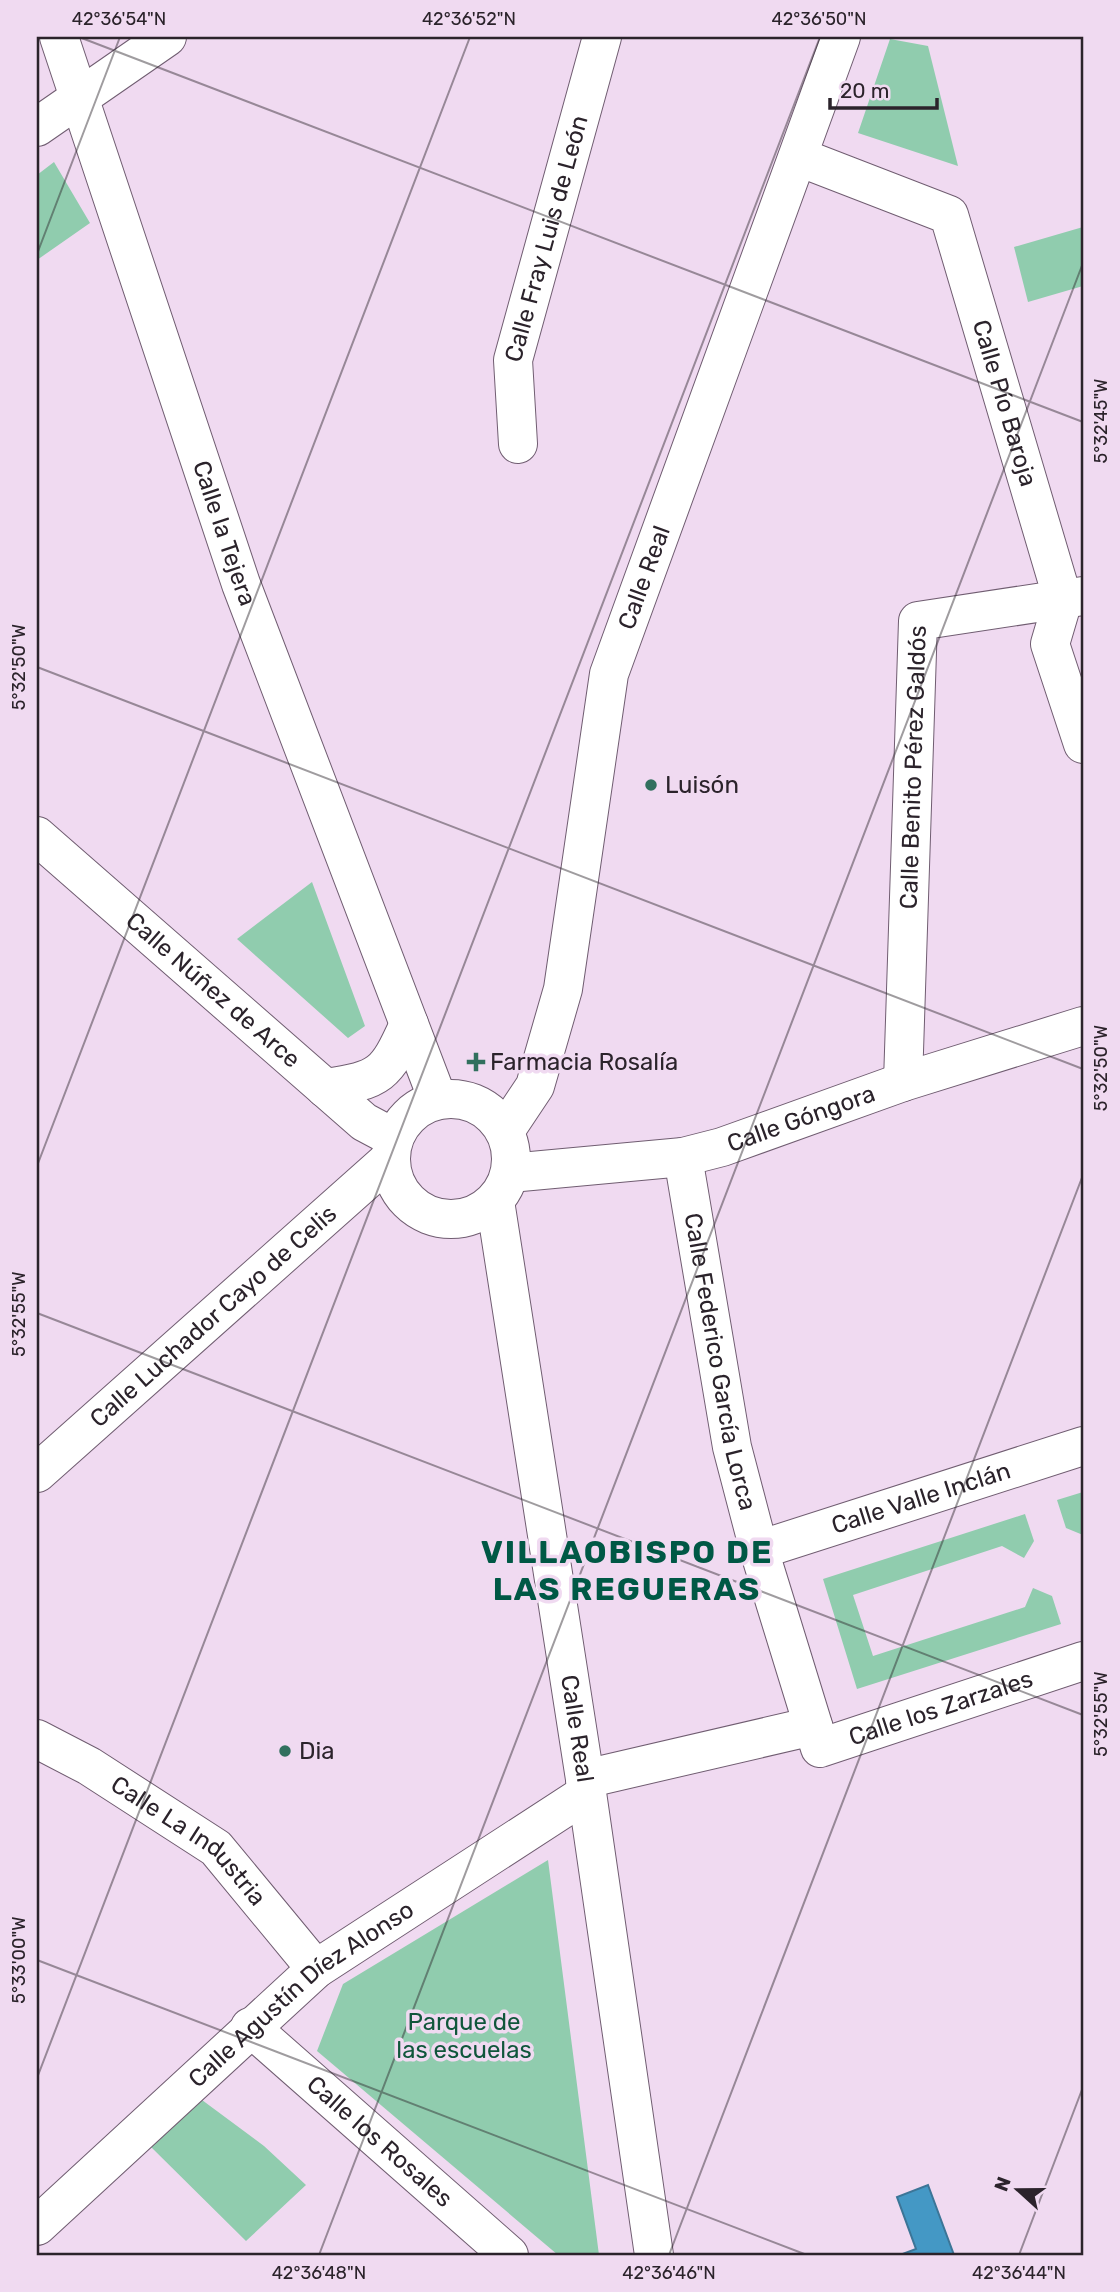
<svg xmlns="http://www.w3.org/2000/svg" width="1120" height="2292" viewBox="0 0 1120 2292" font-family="Rubik,sans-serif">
	<rect width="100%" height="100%" fill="#f0daf1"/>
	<path fill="#90ccae" d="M890 39 928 46 958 166 858 133Z
		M54 162 90 223 37 260V175Z
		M1083 227V286L1028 302 1014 247Z
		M312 882 365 1026 348 1038 237 939Z
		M1083 1492V1535L1066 1528 1057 1500Z
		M1025 1514 1034 1541 1024 1558 1002 1546 853 1595 873 1656 1025 1607 1033 1588 1052 1596 1061 1624 857 1689 823 1579Z
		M548 1860 599 2255H558L317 2051 343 1984Z
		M202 2100 264 2146 306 2185 246 2241 151 2147Z"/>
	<path fill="#4498c5" stroke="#3c7597" stroke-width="2" d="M928 2185 954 2255H900L916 2249 897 2197Z"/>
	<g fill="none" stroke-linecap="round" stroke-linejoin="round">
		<defs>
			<g id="minor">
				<path id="s1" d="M59 37 241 584 438 1100"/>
				<path d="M37 127 167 37"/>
				<path id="s2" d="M799 157 949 215 1063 600 1050 644 1083 744"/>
				<path id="s3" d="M518 444 513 360 602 37"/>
				<path id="s4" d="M37 836 364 1122 394 1138"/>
				<path id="s5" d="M903 1082 918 621 1083 596"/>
				<path d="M325 1088C381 1080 386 1075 409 1024"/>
				<circle cx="451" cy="1159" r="60"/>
				<path id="s6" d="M505 1131 535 1086 563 989 609 674 841 37"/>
				<path id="s7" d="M683 1157 732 1447 759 1550 820 1748 1083 1661"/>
				<path id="s8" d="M510 1173 683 1157 722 1147 903 1082 1083 1026"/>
				<path id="s9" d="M495 1201 585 1779 654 2255"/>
				<path id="s10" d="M37 1473 390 1159"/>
				<path id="s11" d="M759 1550 1083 1446"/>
				<path id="s12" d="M37 1739 89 1766 216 1848 316 1969"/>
				<path d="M585 1779 813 1726"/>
				<path id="s13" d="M250 2027 509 2255"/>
				<path id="s14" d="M37 2226 316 1969 587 1793"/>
			</g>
		</defs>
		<use href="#minor" stroke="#705d71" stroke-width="40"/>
		<use href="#minor" stroke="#fff" stroke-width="38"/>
	</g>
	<path fill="none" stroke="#2b232b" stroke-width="2" stroke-opacity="0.45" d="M79 37 1083 422M37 254 120 37M37 667 1083 1069M37 1166 470 37M37 1313 1083 1715M37 1960 807 2255M37 2078 820 37M319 2255 1083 263M669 2255 1083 1175M1019 2255 1083 2087"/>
	<g fill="#31705e" stroke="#f0daf1" stroke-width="2.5">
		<circle cx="651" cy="785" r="7"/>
		<path d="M472.5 1051.5h7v7h7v7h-7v7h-7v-7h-7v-7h7z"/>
		<circle cx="285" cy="1751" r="7"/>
	</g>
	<g text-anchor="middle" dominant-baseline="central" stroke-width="7" stroke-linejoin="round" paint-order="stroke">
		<g font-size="24" fill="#2b232b" stroke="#f0daf1">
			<text stroke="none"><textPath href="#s3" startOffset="210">Calle Fray Luis de León</textPath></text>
			<text stroke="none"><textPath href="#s2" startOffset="357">Calle Pío Baroja</textPath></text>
			<text stroke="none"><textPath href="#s1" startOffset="523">Calle la Tejera</textPath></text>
			<text stroke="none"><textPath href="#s6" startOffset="576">Calle Real</textPath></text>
			<text stroke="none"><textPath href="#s5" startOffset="315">Calle Benito Pérez Galdós</textPath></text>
			<text stroke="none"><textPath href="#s4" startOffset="234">Calle Núñez de Arce</textPath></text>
			<text stroke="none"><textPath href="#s8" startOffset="298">Calle Góngora</textPath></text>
			<text stroke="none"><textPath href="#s10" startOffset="236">Calle Luchador Cayo de Celis</textPath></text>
			<text stroke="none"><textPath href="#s7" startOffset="208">Calle Federico García Lorca</textPath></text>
			<text stroke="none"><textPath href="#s11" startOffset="170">Calle Valle Inclán</textPath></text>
			<text stroke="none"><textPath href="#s7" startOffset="735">Calle los Zarzales</textPath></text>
			<text stroke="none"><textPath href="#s9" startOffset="534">Calle Real</textPath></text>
			<text stroke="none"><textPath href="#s12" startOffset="184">Calle La Industria</textPath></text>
			<text stroke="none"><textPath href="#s14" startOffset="352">Calle Agustín Díez Alonso</textPath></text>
			<text stroke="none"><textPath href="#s13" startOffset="173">Calle los Rosales</textPath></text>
		</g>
		<g font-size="24" fill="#2b232b" stroke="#f0daf1" text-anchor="start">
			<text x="665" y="785">Luisón</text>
			<text x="490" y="1062">Farmacia Rosalía</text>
			<text x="299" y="1751">Dia</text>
		</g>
		<g font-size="24" fill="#10563b" stroke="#f0daf1">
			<text x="464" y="2022">Parque de<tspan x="464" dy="28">las escuelas</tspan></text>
		</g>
		<g font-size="32" font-weight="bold" letter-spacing="2" fill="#005845" stroke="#f0daf1">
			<text x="627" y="1552">VILLAOBISPO DE<tspan x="627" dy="37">LAS REGUERAS</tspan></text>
		</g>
	</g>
	<rect width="1120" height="2292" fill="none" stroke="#f0daf1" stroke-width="77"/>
	<g transform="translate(1018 2190) rotate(291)" stroke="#f0daf1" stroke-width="5" paint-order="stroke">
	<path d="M0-5L12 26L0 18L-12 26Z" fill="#2b232b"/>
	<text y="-10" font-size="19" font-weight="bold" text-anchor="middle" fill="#2b232b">N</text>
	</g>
	<path d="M830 98v10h107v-10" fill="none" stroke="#2b232b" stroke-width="3.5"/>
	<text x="840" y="98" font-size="21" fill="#2b232b" stroke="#f0daf1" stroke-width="5" paint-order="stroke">20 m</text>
	<rect x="38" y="38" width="1044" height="2216" fill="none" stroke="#2b232b" stroke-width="2.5"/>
	<g font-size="18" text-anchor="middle" fill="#2b232b">
		<text x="119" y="25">42°36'54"N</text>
		<text x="469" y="25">42°36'52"N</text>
		<text x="819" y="25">42°36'50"N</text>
		<text transform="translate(1101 421) rotate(-90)" y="6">5°32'45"W</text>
		<text transform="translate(19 667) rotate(-90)" y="6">5°32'50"W</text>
		<text transform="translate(1101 1068) rotate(-90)" y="6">5°32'50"W</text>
		<text transform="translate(19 1314) rotate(-90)" y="6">5°32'55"W</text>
		<text transform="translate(1101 1714) rotate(-90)" y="6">5°32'55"W</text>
		<text transform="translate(19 1960) rotate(-90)" y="6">5°33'00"W</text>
		<text x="319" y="2279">42°36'48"N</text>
		<text x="669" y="2279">42°36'46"N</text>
		<text x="1019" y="2279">42°36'44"N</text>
	</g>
</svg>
